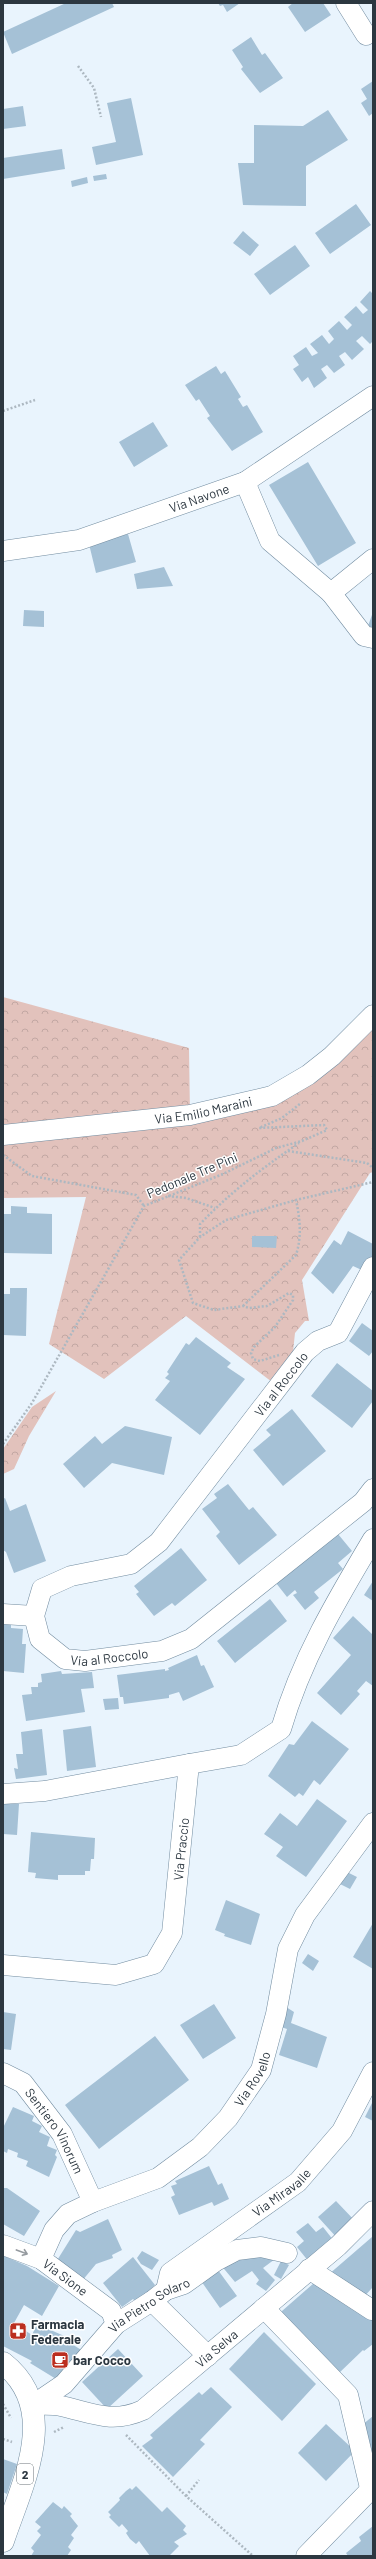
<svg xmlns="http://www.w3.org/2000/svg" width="376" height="2559" viewBox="0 0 376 2559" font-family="Barlow,sans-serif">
	<defs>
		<pattern id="forest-crowns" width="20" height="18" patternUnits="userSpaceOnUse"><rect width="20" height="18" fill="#e2c2bc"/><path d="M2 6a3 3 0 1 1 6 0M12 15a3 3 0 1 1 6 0" fill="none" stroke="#c2a7a3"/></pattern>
	</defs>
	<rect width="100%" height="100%" fill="#e9f4fd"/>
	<path fill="url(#forest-crowns)" d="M3 997 189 1048 190 1115 272 1096 373 1015V1172L370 1173 302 1280 309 1321H305L295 1333 293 1352 272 1382 186 1316 104 1379 49 1344 86 1197 3 1198Z
		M56 1391 29 1436 14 1469 3 1474V1449L32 1407Z"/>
	<path fill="#a5c1d6" d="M66 3H112L114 7 12 54 3 32Z
		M218 3H240L227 12 223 5 220 6Z
		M293 3H323L331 15 305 32 288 7Z
		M251 37 262 55 265 53 283 78 260 93 241 69 243 67 232 50Z
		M373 81V113L369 116 361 103 367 99 361 89Z
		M131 98 143 155 96 165 92 147 116 142 107 103Z
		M23 106 26 126 3 129V109Z
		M328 110 348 140 306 166V206L243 205 238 163H254V125L303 126Z
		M62 149 65 169 3 179V158Z
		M106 174 107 179 94 181 93 176Z
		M87 177 88 183 72 187 71 181Z
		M356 204 371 225 330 254 315 233Z
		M243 231 259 245 250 256 233 243Z
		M295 245 310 266 270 295 254 274Z
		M370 291 373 294V341L370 344 362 336 356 341 364 349 352 360 345 352 339 356 345 365 334 373 327 365 321 369 327 378 314 388 308 377 302 382 293 369 299 365 293 356 306 347 312 356 318 353 310 344 322 335 329 344 334 339 328 331 339 321 347 330 352 325 344 317 356 306 363 314 368 310 360 302Z
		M216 366 221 374 225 371 241 397 238 399 243 407 247 405 263 432 232 451 207 418 210 416 199 399 196 401 185 385Z
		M153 422 168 446 134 467 119 442Z
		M308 462 356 543 318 566 269 485Z
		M128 534 136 562 96 573 89 544Z
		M164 567 173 586 137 589 134 574Z
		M24 610 44 611V627L23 626Z
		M373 612V628L368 626Z
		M11 1206 27 1207V1213L52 1214V1254L3 1253V1214H11Z
		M348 1231 373 1244V1259L366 1272 353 1266 333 1294 311 1273 334 1240 341 1245Z
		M252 1236H277L276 1248 252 1247Z
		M10 1288H27L26 1336 3 1335V1294H10Z
		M362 1323 373 1331V1351L369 1356 349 1341Z
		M196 1337 231 1363 227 1367 245 1379 200 1435 155 1400 170 1381 165 1378 169 1374 167 1372 186 1343 189 1345Z
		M337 1363 373 1391V1401L352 1428 311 1396Z
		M292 1409 326 1451 283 1486 253 1450 271 1435 266 1430Z
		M125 1426 172 1437 164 1475 112 1463 84 1488 63 1464 95 1436 102 1444Z
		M228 1484 249 1510 253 1507 277 1535 239 1565 216 1536 220 1532 202 1509 217 1498 214 1494Z
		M5 1498 10 1511 26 1504 46 1561 14 1573 6 1552 3 1550V1499Z
		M338 1534 352 1551 338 1563 343 1569 314 1592 319 1598 305 1610 293 1595 297 1593 295 1590 287 1597 276 1583Z
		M181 1548 207 1580 175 1606 172 1603 154 1616 136 1594 139 1592 134 1586Z
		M373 1581V1601L364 1595Z
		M270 1599 287 1621 235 1663 217 1641Z
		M353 1616 373 1635V1686L366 1681 357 1691 360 1694 341 1715 317 1693 351 1655 333 1638Z
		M3 1619H11V1628L23 1629 22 1644H26L24 1673 3 1671Z
		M197 1655 201 1666 204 1665 214 1687 183 1701 179 1692 169 1695V1698L124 1704 123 1697H120L117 1675 165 1669V1671L169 1670 168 1668Z
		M61 1671 62 1674 92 1672 94 1688 81 1689 85 1712 26 1721 22 1695 32 1694 31 1687H38V1683L42 1682 41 1674Z
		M118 1698 119 1709 105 1710 103 1699Z
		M312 1721 349 1749 320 1785 314 1780 303 1796 299 1793 295 1797 268 1776 289 1744 294 1745Z
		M91 1726 96 1767 67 1771 63 1730Z
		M42 1729 47 1775 16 1779 14 1768 18 1769 16 1754H23L21 1732Z
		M317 1799 347 1821 306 1877 276 1856 283 1847 264 1834 280 1813 297 1826Z
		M3 1804H19L17 1835 3 1834Z
		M31 1832 95 1838 94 1859H91L90 1871H85V1875H58V1880L35 1878 36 1873 28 1872Z
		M347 1872 357 1877 350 1889 340 1884Z
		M226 1900 260 1914 251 1945 224 1936 225 1934 215 1930Z
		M373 1923V1969L353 1957Z
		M308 1954 319 1961 313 1971 302 1963Z
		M214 2004 236 2038 203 2059 180 2025Z
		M283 2005 294 2012 291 2023 327 2037 317 2068 279 2055 287 2029 278 2026Z
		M3 2012 16 2014 11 2050 3 2049Z
		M155 2036 189 2080 99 2149 65 2105Z
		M373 2101V2121L365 2117Z
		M13 2107 34 2116 32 2121 42 2126 39 2132 50 2137 47 2146 57 2150 55 2155 57 2157 49 2177 26 2166 28 2161 17 2157 18 2153 8 2149 7 2153 3 2151V2128Z
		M209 2166 218 2185 222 2183 229 2199 214 2206 212 2202 179 2215 171 2197 175 2195 171 2186 177 2184 175 2181Z
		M3 2188H7L40 2211 24 2236 3 2224Z
		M336 2201 356 2222 338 2239 318 2217Z
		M108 2219 122 2250 112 2255 113 2258 96 2264 82 2281 56 2262 76 2230 80 2232Z
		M308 2223 316 2232 323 2227 334 2241 309 2262 297 2247 304 2241 296 2232Z
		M372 2237 373 2287 361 2300 328 2275Z
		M142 2251 159 2260 152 2270 141 2264 137 2258Z
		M261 2254 275 2259 263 2268 275 2280 266 2291 256 2284 259 2280 252 2271 235 2282 220 2264Z
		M4 2256 27 2266 59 2286 42 2316 24 2305 14 2323 32 2335 37 2324 62 2335 72 2340 70 2343 83 2351 61 2382 30 2363 32 2361 3 2346Z
		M133 2257 155 2285 136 2302 133 2299 122 2307 103 2283Z
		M281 2261 289 2265 281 2279 274 2275Z
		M215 2266 237 2296 220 2308 199 2278Z
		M314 2283 373 2312V2344L364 2351 363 2350 338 2374 283 2327 282 2311Z
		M264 2332 316 2384 282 2421 229 2369Z
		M118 2349 143 2376 107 2409 82 2382Z
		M211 2387 232 2407 200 2440 205 2444 173 2477 142 2446 153 2438 150 2435 199 2392 202 2395Z
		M373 2416V2451L367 2456 362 2436 367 2433 362 2425Z
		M326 2424 355 2451 326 2481 298 2453Z
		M3 2459 17 2464 7 2494 3 2492Z
		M136 2486 162 2512 167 2507 186 2526 183 2530 187 2534 174 2542 179 2546 169 2556H150L139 2541 136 2544 130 2539 126 2533 128 2531 122 2524 119 2527 109 2517 111 2515 108 2512 120 2500 119 2498 126 2491 130 2488 132 2490Z
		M53 2502 62 2509 64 2506 72 2514 70 2516 78 2526 71 2535 74 2538 68 2547 71 2550 67 2556H31L34 2551 31 2548 41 2535 37 2531 41 2527 35 2522Z
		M373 2526V2556H348L346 2553 361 2541 359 2537Z"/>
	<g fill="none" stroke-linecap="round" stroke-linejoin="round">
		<defs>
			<g id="minor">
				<path d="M346 3 366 35"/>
				<path d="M245 482 270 541 331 593 373 559"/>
				<path id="s1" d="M3 551 79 540 245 482 373 396"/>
				<path d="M331 593 364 636 373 638"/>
				<path id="s2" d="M3 1135 190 1115 272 1096 308 1075 332 1056 373 1015"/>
				<path id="s3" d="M373 1267 338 1333 318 1341 305 1352 159 1542 131 1564 71 1576 42 1589 34 1616 40 1639 65 1659 85 1661 162 1651 191 1639 363 1502 373 1489"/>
				<path d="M3 1614 34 1616"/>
				<path d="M189 1764 241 1755 281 1729C301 1660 336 1601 373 1539"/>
				<path d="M3 1794 45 1791 189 1764 172 1933 154 1964 116 1975 3 1965"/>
				<path id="s4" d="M3 2073 23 2083 62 2134 93 2202"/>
				<path id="s5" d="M3 2245 41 2259 111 2311 116 2324"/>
				<path id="s6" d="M41 2259 54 2230 68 2214 93 2202 158 2178 200 2147 228 2118 261 2070 276 2014 288 1949 305 1915 373 1823"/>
				<path d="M309 2269 372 2310"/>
				<path id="s7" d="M166 2290 170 2273 298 2182 342 2131 373 2072"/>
				<path d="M152 2301 208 2356"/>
				<path d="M264 2308 348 2395 370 2488"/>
				<path id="s8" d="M33 2405C42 2405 52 2404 61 2406 92 2413 112 2424 143 2410L338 2246 373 2211"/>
				<path id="s9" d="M33 2405 64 2384 116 2324 152 2301 166 2290 184 2284 216 2261 237 2250 261 2247 287 2253"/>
				<path d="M306 2556 373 2487"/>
			</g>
			<path id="major" d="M3 2363C62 2409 22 2484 3 2541"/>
		</defs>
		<use href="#minor" stroke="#728ca0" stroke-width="21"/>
		<use href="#major" stroke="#728ca0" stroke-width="23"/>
		<path stroke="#adb8c1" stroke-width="2.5" stroke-dasharray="2 2" stroke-linecap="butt" d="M78 66 94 88 101 117
			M3 411 35 400
			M288 1151 367 1163 373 1168
			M3 1155 32 1176 136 1195 144 1206
			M168 1196 186 1198 215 1208
			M200 1237V1224C232 1191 261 1169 299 1143
			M243 1306 296 1255C302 1236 300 1219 296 1200
			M279 1355 260 1361 253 1359 251 1353 254 1347 275 1327 293 1300V1295L289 1293 267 1306 249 1308 243 1306 214 1310 193 1303 179 1260 200 1237 226 1220 296 1200 373 1182
			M3 1444 32 1403 144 1206 223 1174 276 1148 302 1141 327 1130 324 1125 259 1128 282 1118 301 1103
			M3 2404 11 2418
			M54 2432 64 2427
			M126 2435 186 2496 253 2556
			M3 2439 12 2442
			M186 2496 199 2480"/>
		<use href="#minor" stroke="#fff" stroke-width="20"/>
		<use href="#major" stroke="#fff" stroke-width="22"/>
	</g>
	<defs><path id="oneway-shaft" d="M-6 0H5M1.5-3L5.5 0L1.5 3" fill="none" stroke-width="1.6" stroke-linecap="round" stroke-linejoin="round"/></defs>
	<use stroke="#969ba0" href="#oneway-shaft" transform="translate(22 2252) rotate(20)"/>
	<defs>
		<symbol id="pharmacy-square" viewBox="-11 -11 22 22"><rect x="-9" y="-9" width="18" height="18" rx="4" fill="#bb2e1f" stroke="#fff"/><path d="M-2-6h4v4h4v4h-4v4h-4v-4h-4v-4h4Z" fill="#fff"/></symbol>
		<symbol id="cafe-square" viewBox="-11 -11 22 22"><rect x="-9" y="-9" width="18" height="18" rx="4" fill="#bb2e1f" stroke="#fff"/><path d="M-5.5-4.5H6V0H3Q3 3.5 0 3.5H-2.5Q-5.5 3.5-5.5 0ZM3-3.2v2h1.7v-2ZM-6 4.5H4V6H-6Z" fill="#fff"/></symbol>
	</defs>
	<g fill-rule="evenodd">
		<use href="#pharmacy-square" x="8" y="2321" width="20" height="20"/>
		<use href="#cafe-square" x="50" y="2350" width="20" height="20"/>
	</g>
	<g text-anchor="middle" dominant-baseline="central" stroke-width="3" stroke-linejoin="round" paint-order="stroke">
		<rect fill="#fff" stroke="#6b7379" stroke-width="1" x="17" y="2464" width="16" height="20" rx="3"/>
		<g font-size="12" font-weight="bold" fill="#2c3740">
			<text x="25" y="2474">2</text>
		</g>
		<g font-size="13" fill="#2c3740" stroke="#fff">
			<text stroke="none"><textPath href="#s1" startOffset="204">Via Navone</textPath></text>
			<text stroke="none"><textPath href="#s2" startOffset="202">Via Emilio Maraini</textPath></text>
			<text transform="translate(192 1175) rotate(-23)">Pedonale Tre Pini</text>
			<text transform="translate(281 1384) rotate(-52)">Via al Roccolo</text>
			<text stroke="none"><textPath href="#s3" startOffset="610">Via al Roccolo</textPath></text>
			<text transform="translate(181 1849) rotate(-84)">Via Praccio</text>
			<text stroke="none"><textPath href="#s6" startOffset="289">Via Rovello</textPath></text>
			<text stroke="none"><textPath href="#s4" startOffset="80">Sentiero Vinorum</textPath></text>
			<text stroke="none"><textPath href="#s7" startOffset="155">Via Miravalle</textPath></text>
			<text stroke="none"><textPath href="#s5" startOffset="71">Via Sione</textPath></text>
			<text stroke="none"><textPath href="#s9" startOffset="155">Via Pietro Solaro</textPath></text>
			<text stroke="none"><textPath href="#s8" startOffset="208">Via Selva</textPath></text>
		</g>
		<g font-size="13" font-weight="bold" fill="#2c3740" stroke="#fff" text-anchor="start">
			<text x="31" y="2324">Farmacia<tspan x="31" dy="15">Federale</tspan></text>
			<text x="73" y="2360">bar Cocco</text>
		</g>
	</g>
	<rect width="376" height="2559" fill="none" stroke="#2c3740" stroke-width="8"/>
</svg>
